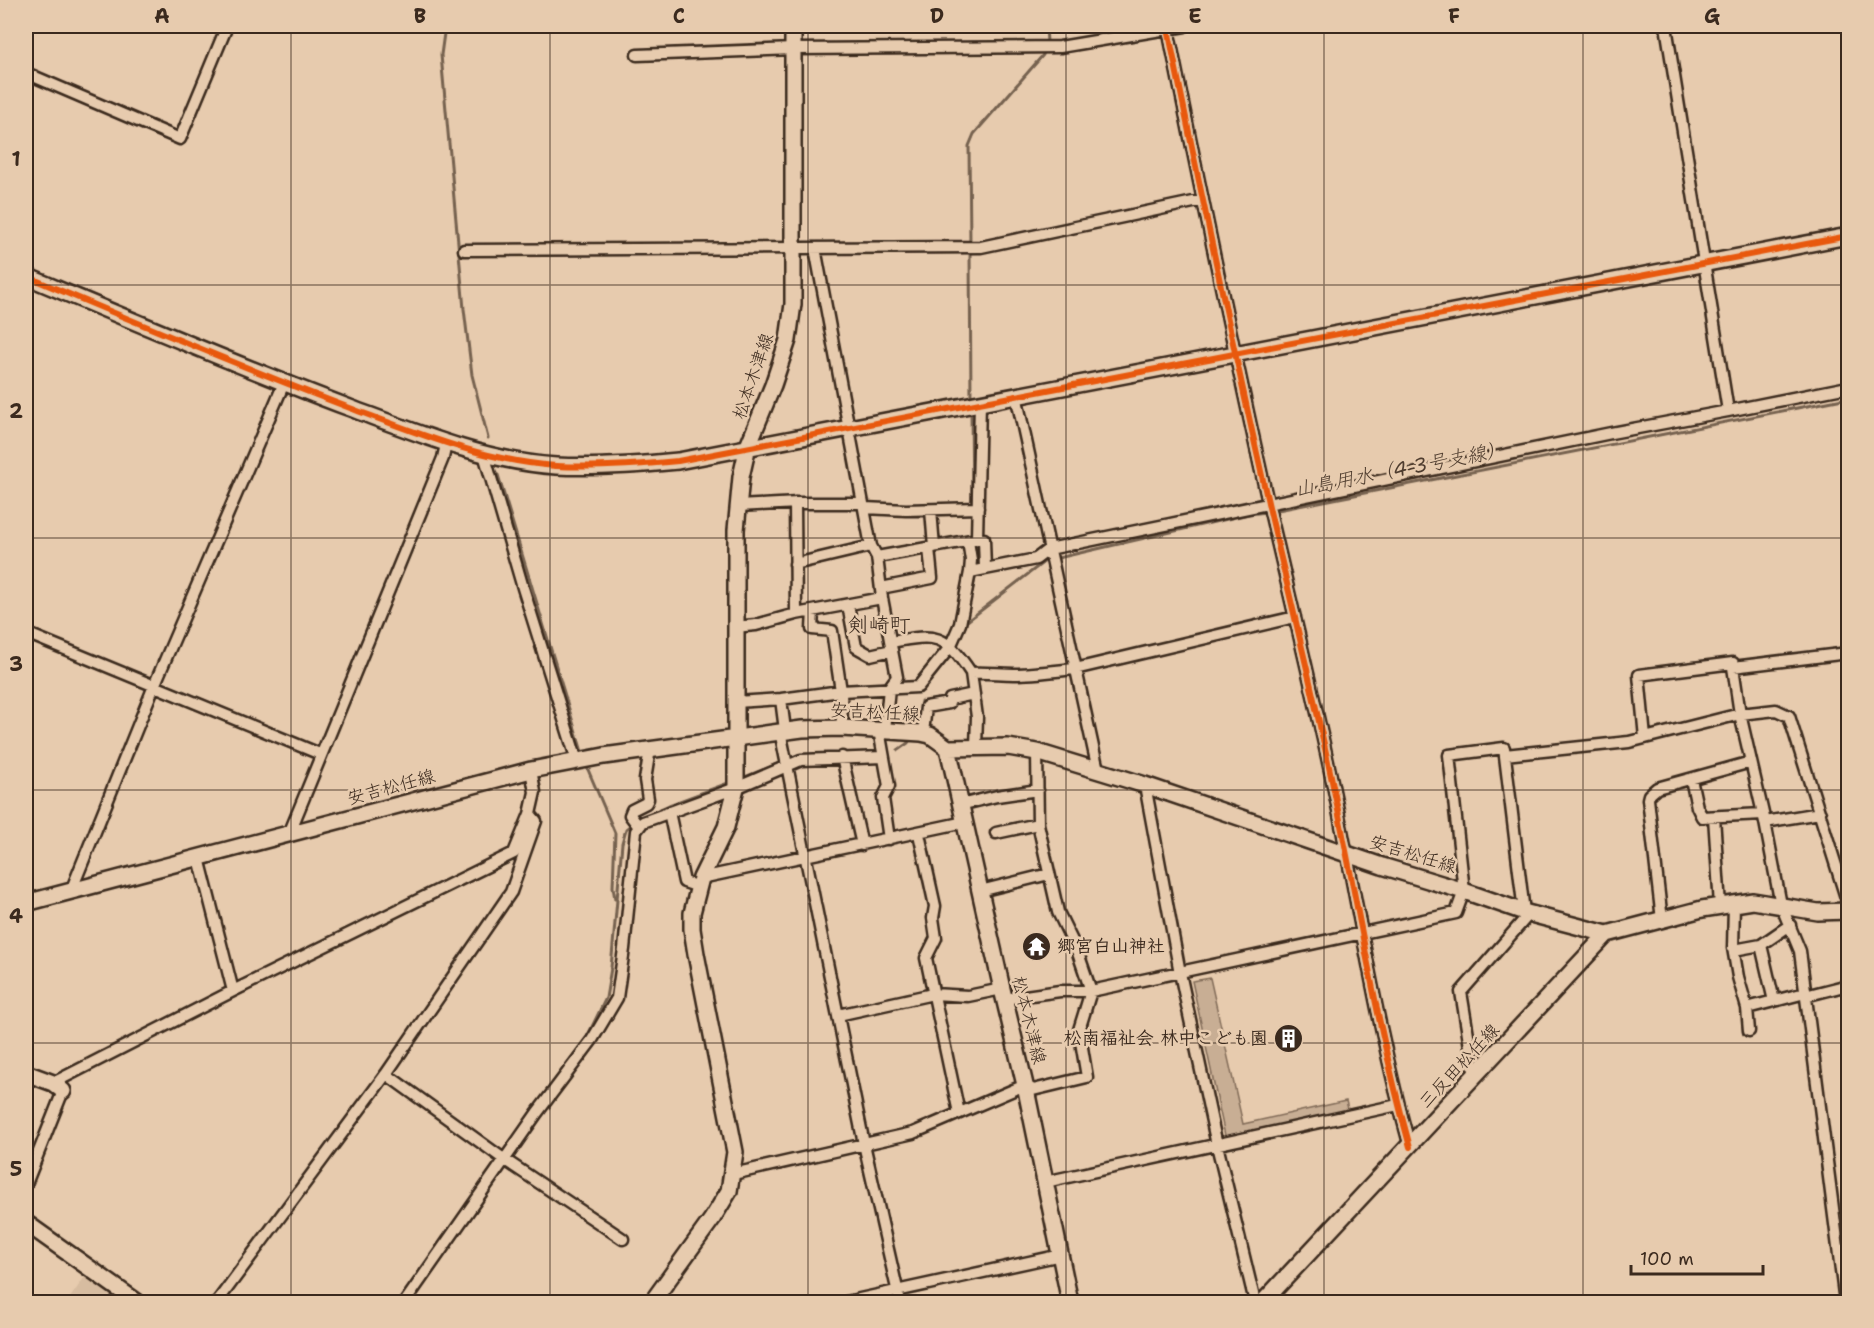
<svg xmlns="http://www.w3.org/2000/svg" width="1874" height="1328" viewBox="0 0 1874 1328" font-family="'Shantell Sans','Klee One',sans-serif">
	<rect width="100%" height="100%" fill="#e7cbae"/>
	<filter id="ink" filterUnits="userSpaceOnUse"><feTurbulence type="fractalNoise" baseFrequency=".0167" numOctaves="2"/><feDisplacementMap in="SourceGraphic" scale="12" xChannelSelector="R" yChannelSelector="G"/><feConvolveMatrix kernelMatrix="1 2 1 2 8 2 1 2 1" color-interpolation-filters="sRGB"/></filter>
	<g filter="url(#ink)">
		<path fill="#d7bca0" d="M87 1274 128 1302H67Z"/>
		<path fill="#c8ae94" stroke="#826c59" stroke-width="1.5" d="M1210 978 1243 1124 1346 1101 1349 1113 1226 1140 1192 981Z"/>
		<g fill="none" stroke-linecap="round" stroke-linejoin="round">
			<path stroke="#766250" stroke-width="3" d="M445 26 441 55 464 309 472 375 488 438
				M1046 26 1047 43
				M970 244 969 146 974 134 1043 55 1045 50
				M970 251 971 400
				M971 410 972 505
				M498 475 582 752
				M1273 511 1848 398
				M974 541 978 563
				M971 595 976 575
				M957 643 966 622 1045 561 1249 514 1267 512
				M916 729 919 725 921 701
				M898 750 908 743 912 737
				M586 765 615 833 613 887 615 899
				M740 779 777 764
				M640 818 669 805 731 782
				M546 1092 587 1037 606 998 611 968 622 843 626 829 632 824"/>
			<defs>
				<path id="street" d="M1666 26 1728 411 1848 387
					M1168 29C1200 188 1233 348 1269 507 1288 589 1308 671 1326 753 1355 884 1374 1018 1410 1147
					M637 55 794 49 1060 47 1185 26
					M26 73 180 139 227 26
					M815 248 871 546 877 557 882 598 897 677 889 688 885 730
					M464 250 981 247 1203 200
					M1016 395 1098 770
					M980 402 977 539H984L985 569
					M484 454 523 588 577 761
					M795 503 796 614
					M738 506 798 503H863
					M865 508 906 510 978 508
					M931 510 934 547
					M968 541 971 560 970 572
					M877 557 977 539
					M795 564 871 546
					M881 588 932 578 929 548
					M848 605 856 647 870 655 892 650
					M813 611 812 629 832 631 841 691 842 728
					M734 627 756 625 796 614 882 598
					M26 633 320 754
					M891 642C937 634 944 633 971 673
					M781 699 785 730
					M736 702 781 699 841 691 918 687 950 647 960 624 970 572 1036 559 1049 549 1611 433 1728 411
					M879 730 889 786 883 798 889 839
					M780 731 864 1144 900 1302
					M923 733 926 707 949 703 950 699 974 694
					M1645 738 1639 675 1733 663
					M976 747 977 717 971 673C986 672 999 674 1014 674 1034 674 1055 671 1075 669L1295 617
					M1505 755 1629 742 1740 714 1776 710 1789 716 1848 904
					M842 757 862 845
					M1691 779 1697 807 1702 817 1763 814
					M1145 785 1180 973 1217 1145 1255 1302
					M960 805 997 796 1038 790
					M669 812 684 882 699 887
					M1714 817 1720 906
					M1765 822 1820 813
					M639 827 630 815 632 810 646 803 648 799 645 780 650 749
					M996 833 1038 824
					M289 834 443 458 446 444
					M919 834 935 906 933 918 936 938 926 958 959 1113
					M199 858 233 991
					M701 878 965 822
					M71 891 154 686 284 383
					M980 891 1049 874
					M1734 904 1733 948 1738 977 1747 1008 1749 1031
					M1662 920 1648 799 1649 795 1657 788 1751 762
					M1761 945 1774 1001
					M1734 950 1761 945 1790 925
					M1805 996 1848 985
					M1004 999 1060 991H1091L1456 913 1464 891 1449 755 1504 748 1524 912
					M1747 1008 1805 993
					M838 1015 933 994 968 996 1002 989
					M386 1074 505 1160 623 1239
					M1475 1077 1461 992 1530 913
					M53 1083 233 991 514 853 530 814 535 792 531 770
					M733 1174 913 1133 1025 1085 1033 1090 1087 1077 1079 1030 1091 991 1078 953 1058 912 1038 824 1037 752
					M1045 1182 1398 1105
					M26 1184 63 1091
					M217 1302 386 1074 511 892 536 821 530 814
					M405 1302 537 1113 592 1040 617 998 624 949 636 831 643 822 736 788 801 760 883 757
					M846 1302 1061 1255
					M1845 1302 1800 951 1781 905 1765 822 1740 714 1733 667 1848 653"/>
				<path id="secondary" d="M26 276C133 321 241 367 350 408 417 433 484 461 556 466 596 468 638 465 678 461L1848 236
					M948 748 1002 989 1025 1085 1070 1302
					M26 903 531 770 604 756 802 729 842 728 921 733 930 735 948 748 1008 747 1037 752 1145 785 1382 866 1464 891 1527 913 1607 934 1702 909 1753 901 1818 912 1848 911
					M26 1073 53 1083 63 1091
					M26 1223 137 1302
					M652 1302 712 1219 729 1191 735 1152 696 954 692 929V913L701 878 726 827 736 788V530L741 477 748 446 773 385 788 340 793 304V26
					M1263 1302 1607 934"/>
			</defs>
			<use href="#street" stroke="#3b2a1e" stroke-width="15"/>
			<use href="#secondary" stroke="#3b2a1e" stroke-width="20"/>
			<use href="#street" stroke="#e7cbae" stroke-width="10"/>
			<use href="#secondary" stroke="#e7cbae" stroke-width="15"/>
			<defs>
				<path id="cycleway" d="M1168 29C1200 188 1233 348 1269 507 1288 589 1308 671 1326 753 1355 884 1374 1018 1410 1147
					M26 276C133 321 241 367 350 408 417 433 484 461 556 466 596 468 638 465 678 461L1848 236"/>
			</defs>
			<use href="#cycleway" stroke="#e7cbae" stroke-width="10"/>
			<use href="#cycleway" stroke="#e8590c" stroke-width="6"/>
		</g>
	</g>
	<path fill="none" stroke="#3b2a1e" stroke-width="1.5" stroke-opacity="0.55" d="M291 26V1302M550 26V1302M808 26V1302M1066 26V1302M1324 26V1302M1583 26V1302M26 285H1848M26 538H1848M26 790H1848M26 1043H1848"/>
	<defs>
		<symbol id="temple-disc" viewBox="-11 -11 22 22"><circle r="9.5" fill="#3b2a1e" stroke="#e7cbae"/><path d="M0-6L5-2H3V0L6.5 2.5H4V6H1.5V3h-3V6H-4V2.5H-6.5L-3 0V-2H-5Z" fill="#fff"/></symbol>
		<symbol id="building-disc" viewBox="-11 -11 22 22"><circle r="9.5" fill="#3b2a1e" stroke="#e7cbae"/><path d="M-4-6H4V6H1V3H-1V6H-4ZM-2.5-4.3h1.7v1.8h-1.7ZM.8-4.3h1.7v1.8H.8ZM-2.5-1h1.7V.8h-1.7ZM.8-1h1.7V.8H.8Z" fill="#fff"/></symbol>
	</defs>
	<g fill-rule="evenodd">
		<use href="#temple-disc" x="1020" y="930" width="33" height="33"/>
		<use href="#building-disc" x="1272" y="1022" width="33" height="33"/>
	</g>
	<g text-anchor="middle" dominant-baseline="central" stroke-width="5" stroke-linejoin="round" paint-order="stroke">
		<g font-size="18" fill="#3b2a1e" stroke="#e7cbae">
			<text transform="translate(753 376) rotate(-71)">松本木津線</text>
			<text transform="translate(875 712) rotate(3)">安吉松任線</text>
			<text transform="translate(391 787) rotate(-15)">安吉松任線</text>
			<text transform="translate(1413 854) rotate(17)">安吉松任線</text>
			<text transform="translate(1029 1020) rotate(76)">松本木津線</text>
			<text transform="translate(1459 1066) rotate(-47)">三反田松任線</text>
		</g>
		<g font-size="18" font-weight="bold" fill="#3b2a1e" stroke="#e7cbae" text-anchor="start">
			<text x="1057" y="946">郷宮白山神社</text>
			<text x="1268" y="1038" text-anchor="end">松南福祉会 林中こども園</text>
		</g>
		<g font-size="20" font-style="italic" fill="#4f3d2f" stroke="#e7cbae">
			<text transform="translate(1400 469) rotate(-11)">山島用水（4-3号支線）</text>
		</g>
		<g font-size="21" fill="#3b2a1e" stroke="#e7cbae">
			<text x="879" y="625">剣崎町</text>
		</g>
	</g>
	<rect width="1874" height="1328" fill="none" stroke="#e7cbae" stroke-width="66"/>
	<path d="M1631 1265v9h132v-9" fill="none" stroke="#3b2a1e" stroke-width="3"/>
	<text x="1640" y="1265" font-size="18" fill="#3b2a1e" stroke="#e7cbae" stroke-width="4.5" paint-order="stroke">100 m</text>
	<rect x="33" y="33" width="1808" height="1262" fill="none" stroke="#3b2a1e" stroke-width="2"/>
	<g font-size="20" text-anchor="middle" font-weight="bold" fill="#3b2a1e">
		<text x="162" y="23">A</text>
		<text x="420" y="23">B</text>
		<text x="679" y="23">C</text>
		<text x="937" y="23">D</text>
		<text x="1195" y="23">E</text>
		<text x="1454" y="23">F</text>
		<text x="1712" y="23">G</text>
		<text x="16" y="166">1</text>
		<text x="16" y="418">2</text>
		<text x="16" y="671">3</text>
		<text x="16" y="923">4</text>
		<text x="16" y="1176">5</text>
	</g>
</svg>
